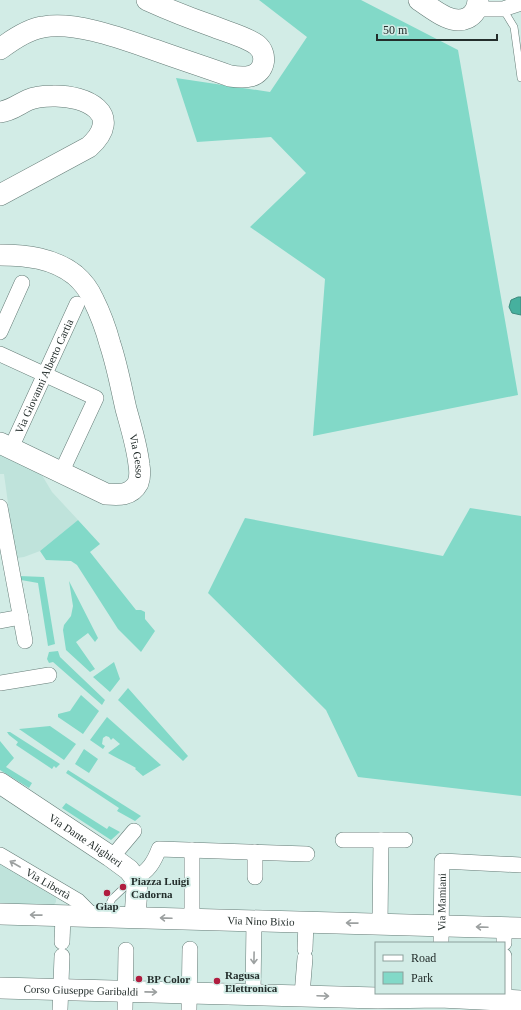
<svg xmlns="http://www.w3.org/2000/svg" width="521" height="1010" viewBox="0 0 521 1010" font-family="Georgia,serif">
	<rect width="100%" height="100%" fill="#d2ece6"/>
	<path fill="#bfe3db" d="M0 453 40 472 52 492 78 520 40 551 24 557 17 558 14 547 4 474H0Z
		M0 862 56 898V902L53 906H0Z"/>
	<path fill="#82d9c8" d="M259 0H361L458 50 518 395 313 436 325 279 250 227 306 173 271 137 197 142 176 78 270 92 307 37Z
		M470 508 521 516V796L358 777 326 710 208 593 245 518 443 556Z
		M78 520 100 544 90 552 136 610H141L145 612V619L155 631 141 652 118 629 77 565 71 561 46 560 40 551Z
		M19 576 44 577 55 644 48 646 38 583 21 580Z
		M69 581 98 638 95 642 88 633 76 642 95 669 90 672 66 650 63 630 64 625 71 616 73 606Z
		M58 651 60 657 105 700 102 705 53 662 49 663 47 659 49 652Z
		M114 662 120 679 110 692 93 677Z
		M128 688 188 756 183 761 118 700Z
		M81 695 99 711 83 734 58 717V714L70 711Z
		M107 717 161 765 143 776 135 769 136 768C126 762 118 759 108 753L120 744 113 738 111 740 109 737 106 736 103 738 102 744 105 746 103 749 90 740Z
		M50 726 76 744 64 760 19 729Z
		M7 732H10L60 764 56 768 54 766 52 769 16 745 18 742 9 735Z
		M0 741 14 758 6 767 32 783 29 788 0 770Z
		M84 749 98 759 89 773 75 764Z
		M68 770 141 816 135 821 117 811 119 808 66 773Z
		M66 803 107 829 109 826 120 832 111 840 62 808Z"/>
	<path fill="#46b09e" stroke="#3c897c" d="M518 297H521V315L512 313 509 307 511 300Z"/>
	<g fill="none" stroke-linecap="round" stroke-linejoin="round">
		<defs>
			<path id="lane" d="M503 9 514 27 521 78
				M105 914 112 899 133 879"/>
			<g id="street">
				<path d="M477 9H503L521 3"/>
				<path d="M0 332 22 283"/>
				<path d="M0 354 96 398 61 473"/>
				<path id="s1" d="M11 448 77 304"/>
				<path d="M0 507 25 641"/>
				<path d="M0 621 21 617"/>
				<path d="M0 683 49 675"/>
				<path d="M343 840H405"/>
				<path d="M192 850V919"/>
				<path id="s2" d="M0 855 78 901 93 916"/>
				<path d="M110 856 118 850 134 831"/>
				<path d="M255 877V852"/>
				<path d="M135 878C148 872 154 862 159 849L307 854"/>
				<path d="M380 924 381 840"/>
				<path d="M504 928V943"/>
				<path d="M62 942 63 916"/>
				<path id="s3" d="M441 943 442 861 521 865"/>
				<path d="M305 949 306 922"/>
				<path d="M504 956V1009"/>
				<path d="M253 994 254 921"/>
				<path d="M302 995 305 958"/>
				<path d="M60 1010 62 956"/>
				<path d="M125 1010 126 950"/>
				<path d="M189 1010 190 949"/>
			</g>
			<g id="secondary">
				<path d="M419 0C428 6 437 13 446 17 462 24 477 18 478 0"/>
				<path d="M0 49C12 40 28 29 43 27 76 21 123 39 155 50 180 59 205 67 230 76 237 77 244 78 251 76 265 72 268 54 257 45 247 37 227 32 215 27 192 19 169 10 147 0"/>
				<path d="M0 112C11 111 19 104 28 100 35 97 45 96 53 96 86 95 125 114 89 147L0 195"/>
				<path id="s4" d="M0 255C27 255 53 258 75 275 82 281 89 290 93 299 100 313 106 329 110 344 117 365 121 387 126 409 131 427 137 446 139 465 140 471 140 478 138 483 131 496 119 495 106 494L0 443"/>
				<path id="s5" d="M0 783 110 856 129 870 135 878 137 888 135 917"/>
				<path id="s6" d="M0 914 521 928"/>
				<path id="s7" d="M0 988 378 998 440 997 521 1001"/>
			</g>
		</defs>
		<use href="#lane" stroke="#647b76" stroke-width="8"/>
		<use href="#street" stroke="#647b76" stroke-width="16"/>
		<use href="#secondary" stroke="#647b76" stroke-width="22"/>
		<use href="#lane" stroke="#fff" stroke-width="7"/>
		<use href="#street" stroke="#fff" stroke-width="15"/>
		<use href="#secondary" stroke="#fff" stroke-width="21"/>
	</g>
	<defs><path id="oneway-shaft" d="M-6 0H5M1.5-3L5.5 0L1.5 3" fill="none" stroke-width="1.6" stroke-linecap="round" stroke-linejoin="round"/></defs>
	<g stroke="#9ca0a0">
		<use href="#oneway-shaft" transform="translate(15 864) rotate(-150)"/>
		<use href="#oneway-shaft" transform="translate(36 915) rotate(-179)"/>
		<use href="#oneway-shaft" transform="translate(166 918) rotate(-178)"/>
		<use href="#oneway-shaft" transform="translate(352 923) rotate(-179)"/>
		<use href="#oneway-shaft" transform="translate(482 927) rotate(-178)"/>
		<use href="#oneway-shaft" transform="translate(254 958) rotate(91)"/>
		<use href="#oneway-shaft" transform="translate(151 992) rotate(1)"/>
		<use href="#oneway-shaft" transform="translate(323 996) rotate(2)"/>
	</g>
	<g fill="#b01d3f" stroke="#d2ece6" stroke-width="1.5">
		<circle cx="123" cy="887" r="4"/>
		<circle cx="107" cy="893" r="4"/>
		<circle cx="139" cy="979" r="4"/>
		<circle cx="217" cy="981" r="4"/>
	</g>
	<g text-anchor="middle" dominant-baseline="central" stroke-width="3.5" stroke-linejoin="round" paint-order="stroke">
		<g font-size="11" fill="#232d2b" stroke="#d2ece6">
			<text stroke="none"><textPath href="#s1" startOffset="79">Via Giovanni Alberto Cartia</textPath></text>
			<text stroke="none"><textPath href="#s4" startOffset="273">Via Gesso</textPath></text>
			<text stroke="none"><textPath href="#s5" startOffset="103">Via Dante Alighieri</textPath></text>
			<text stroke="none"><textPath href="#s2" startOffset="56">Via Libertà</textPath></text>
			<text stroke="none"><textPath href="#s3" startOffset="41">Via Mamiani</textPath></text>
			<text stroke="none"><textPath href="#s6" startOffset="261">Via Nino Bixio</textPath></text>
			<text stroke="none"><textPath href="#s7" startOffset="81">Corso Giuseppe Garibaldi</textPath></text>
		</g>
		<g font-size="11" font-weight="bold" fill="#232d2b" stroke="#d2ece6" text-anchor="start">
			<text x="131" y="881">Piazza Luigi<tspan x="131" dy="13">Cadorna</tspan></text>
			<text x="107" y="906" text-anchor="middle">Giap</text>
			<text x="225" y="975">Ragusa<tspan x="225" dy="13">Elettronica</tspan></text>
			<text x="147" y="979">BP Color</text>
		</g>
	</g>
	<rect x="375" y="942" width="130" height="52" fill="#d2ece6" stroke="#8ca09b"/>
	<rect x="383" y="955" width="20" height="6" fill="#ffffff" stroke="#8ca09b"/>
	<text x="411" y="962" font-size="12" fill="#232d2b">Road</text>
	<rect x="383" y="972" width="20" height="12" fill="#82d9c8" stroke="#8ca09b"/>
	<text x="411" y="982" font-size="12" fill="#232d2b">Park</text>
	<path d="M377 34v6h120v-6" fill="none" stroke="#232d2b" stroke-width="2"/>
	<text x="383" y="34" font-size="12" fill="#232d2b" stroke="#d2ece6" stroke-width="3" paint-order="stroke">50 m</text>
</svg>
